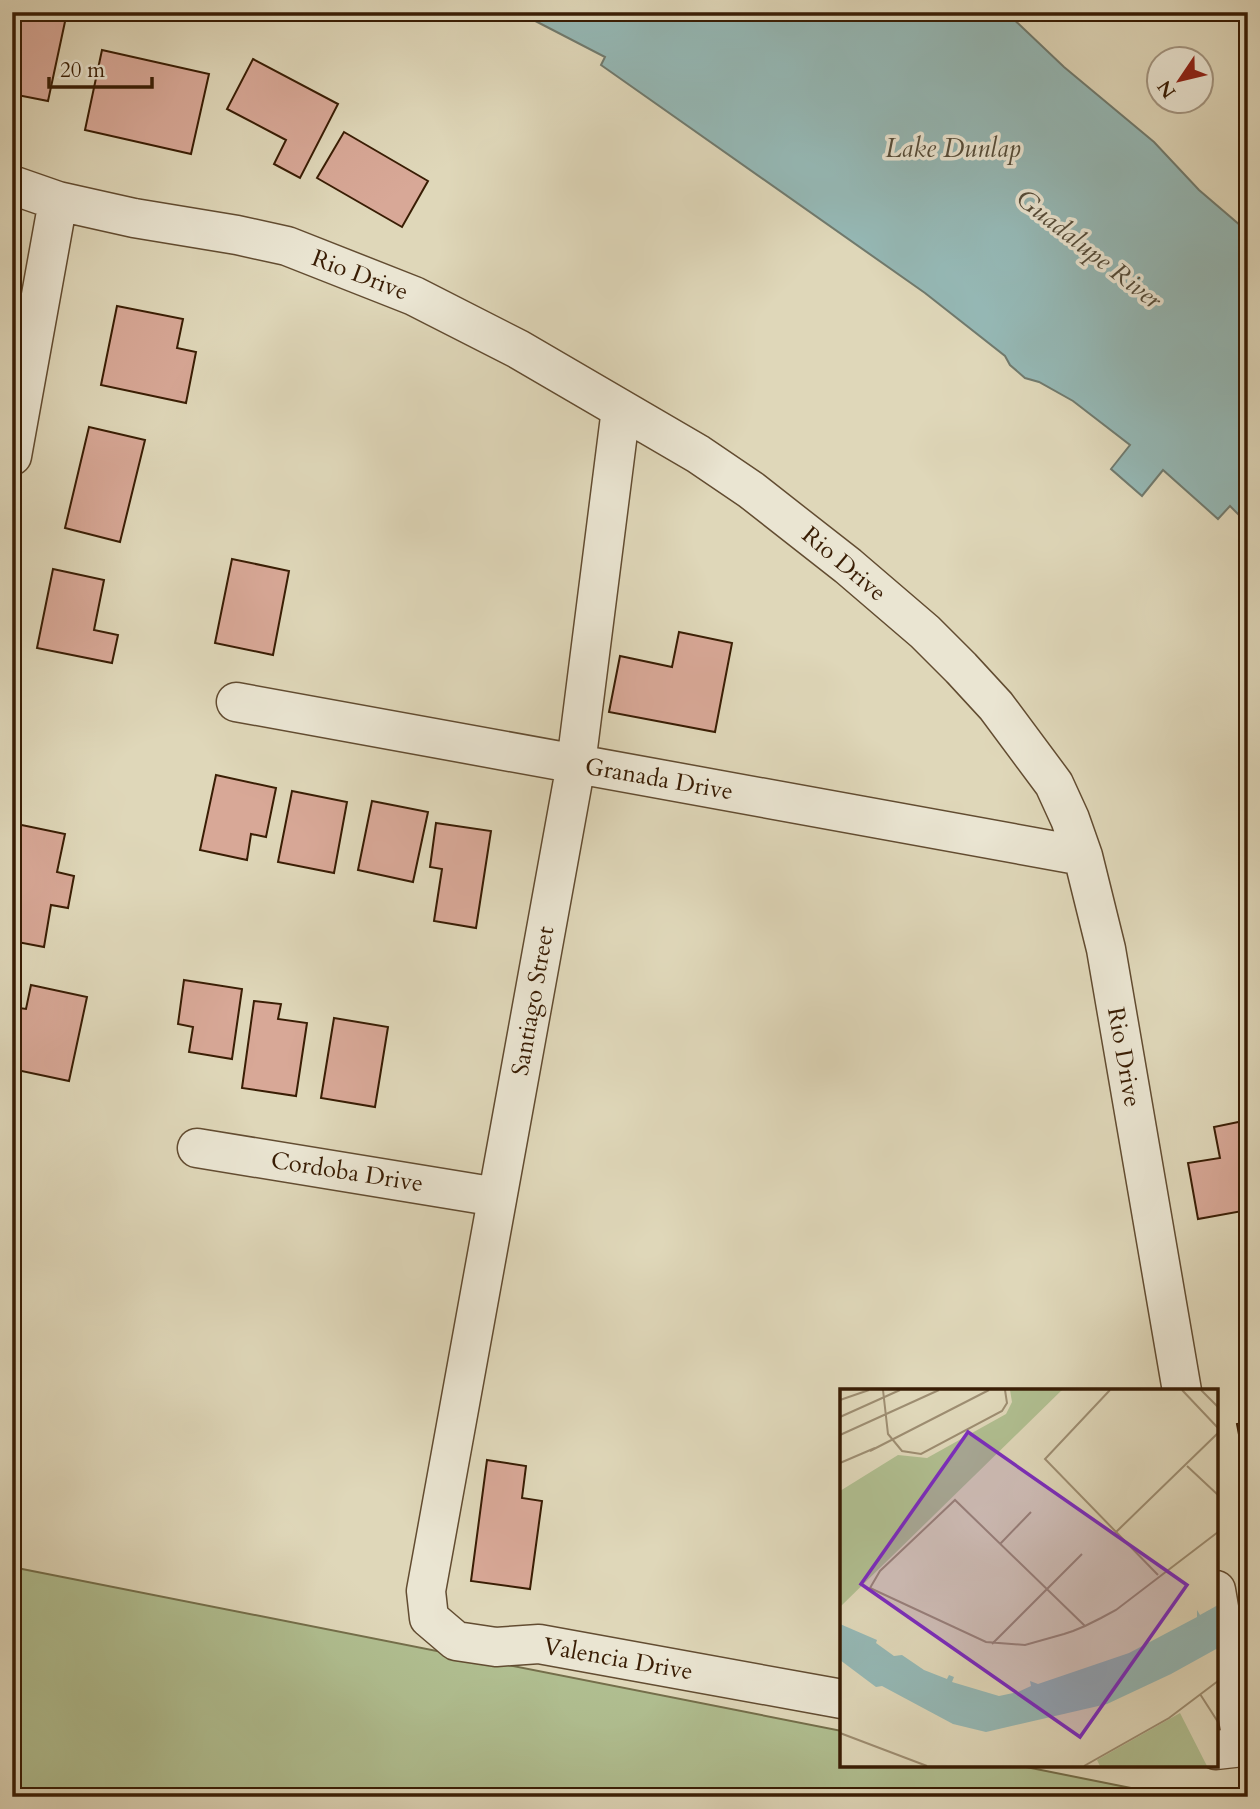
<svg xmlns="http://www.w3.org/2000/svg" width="1260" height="1809" viewBox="0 0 1260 1809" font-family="Cardo,serif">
	<rect width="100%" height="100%" fill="#dfd7b9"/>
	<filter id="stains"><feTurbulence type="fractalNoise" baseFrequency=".00286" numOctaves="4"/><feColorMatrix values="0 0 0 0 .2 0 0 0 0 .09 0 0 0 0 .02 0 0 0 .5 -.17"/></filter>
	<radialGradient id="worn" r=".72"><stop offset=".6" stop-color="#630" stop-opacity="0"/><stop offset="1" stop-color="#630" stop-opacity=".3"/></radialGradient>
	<path fill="#b0be90" stroke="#746e4a" stroke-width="2" d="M12 1567 842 1731V1765H1016L1176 1797H23L12 1792Z"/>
	<path fill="#95b8b5" stroke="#707a6e" stroke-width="2" d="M518 12H1006L1064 67 1154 142 1199 190 1248 232V516L1244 520 1230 506 1218 519 1163 470 1142 496 1111 469 1130 445 1073 401 1039 382 1025 378 1010 365 1005 356 925 293 601 65 605 57Z"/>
	<path fill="#d8a897" stroke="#391d04" stroke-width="2" d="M12 12H43L66 17 48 101 12 94Z
		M102 50 209 74 191 154 85 130Z
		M253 59 338 104 300 178 274 164 286 140 227 109Z
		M344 132 428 181 402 227 317 178Z
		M117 306 183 319 177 348 196 352 186 403 101 385Z
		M89 427 145 440 120 542 65 528Z
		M232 559 289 571 273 655 215 643Z
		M53 569 104 580 94 630 118 635 112 663 37 648Z
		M679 632 732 643 715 732 609 712 620 656 672 667Z
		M216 775 276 788 266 837 251 834 247 860 200 850Z
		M292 791 347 802 334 873 278 862Z
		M372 801 428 812 413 882 358 870Z
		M12 823 65 834 57 872 74 876 68 908 51 905 44 947 12 941Z
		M436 823 491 831 476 928 434 921 442 869 430 867Z
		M184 980 242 989 232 1059 189 1052 193 1027 178 1024Z
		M31 985 87 997 69 1081 12 1069V1007L26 1009Z
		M254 1001 281 1004 278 1019 307 1023 296 1096 242 1088Z
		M334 1018 388 1027 375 1107 321 1098Z
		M1248 1120V1210L1198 1219 1188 1163 1220 1158 1214 1127Z
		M1248 1422V1476L1247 1477 1237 1424Z
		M487 1460 526 1466 522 1498 542 1501 530 1589 471 1581Z"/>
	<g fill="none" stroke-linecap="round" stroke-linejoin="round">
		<defs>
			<path id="minor" d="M12 185 58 201 134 218 237 235 287 246 414 296 518 349 698 454 751 490 848 566 925 632 961 668 996 706 1054 784 1070 819 1083 856 1106 949 1182 1391
				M621 409 576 764 426 1591 429 1618 456 1641 496 1647 539 1644 842 1699
				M12 456 58 201
				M236 702 1083 856
				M197 1148 497 1197
				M1216 1590 1243 1747 1216 1750"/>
		</defs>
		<use href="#minor" stroke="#624c31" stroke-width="41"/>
		<use href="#minor" stroke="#eae5d2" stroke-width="38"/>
	</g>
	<g text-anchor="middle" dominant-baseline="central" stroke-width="7" stroke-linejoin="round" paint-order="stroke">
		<g font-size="24" fill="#391d04" stroke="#eae5d2">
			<text transform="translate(360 275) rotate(21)">Rio Drive</text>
			<text transform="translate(844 564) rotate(40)">Rio Drive</text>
			<text transform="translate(659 779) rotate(10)">Granada Drive</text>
			<text transform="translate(533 1001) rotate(-80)">Santiago Street</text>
			<text transform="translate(1124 1057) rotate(80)">Rio Drive</text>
			<text transform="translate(347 1172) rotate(9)">Cordoba Drive</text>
			<text transform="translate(618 1659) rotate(10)">Valencia Drive</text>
		</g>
		<g font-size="26" font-style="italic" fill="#554c39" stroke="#eae5d2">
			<text x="953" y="148">Lake Dunlap</text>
			<text transform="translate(1089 249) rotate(38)">Guadalupe River</text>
		</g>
	</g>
	<g transform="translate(840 1389)">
		<rect width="378" height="378" fill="#dfd7b9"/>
		<path d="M170 1H222L0 218V102L58 66 87 69 166 25 172 13ZM340 324 367 377H260L257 371Z" fill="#b0be90"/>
		<path d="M378 216V259L331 285 267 315 146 343 113 335 42 297 36 298 0 271V235L37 251 36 254 54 267 62 266 84 281 107 290 109 286 114 288 112 293 159 307 178 303 191 297 190 292 198 295 289 264 357 228V221L360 226Z" fill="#95b8b5"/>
		<path fill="none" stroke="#9d8d71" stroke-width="2" d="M43 1 48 45 62 62 81 65 162 22 167 14 165 1M270 1 205 70 318 186M342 1 378 39M361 1 378 18M0 11 29 1M0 28 60 1M0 46 99 1M30 62 149 1M0 74 35 59M347 77 378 106M275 144 378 44M160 155 191 123M245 237 115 111 40 182 30 199 146 253 185 256 224 245 233 242 245 237 261 229 276 221 378 143M152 255 242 165M360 305 378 333M0 344 87 377M244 377 329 329 378 292"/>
		<path fill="#7b2cbf" fill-opacity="0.15" stroke="#7b2cbf" stroke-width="3.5" d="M128 43 347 196 240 348 21 195Z"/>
		<rect width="378" height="378" fill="none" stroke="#391d04" stroke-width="3.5"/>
	</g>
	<rect width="1260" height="1809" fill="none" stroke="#dfd7b9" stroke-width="42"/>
	<rect x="14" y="14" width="1232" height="1781" fill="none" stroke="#391d04" stroke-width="3.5"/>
	<rect x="21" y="21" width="1218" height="1767" fill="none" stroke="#391d04" stroke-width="2"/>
	<g transform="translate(1180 80) rotate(235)"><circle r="33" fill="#eae5d2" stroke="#a39580" stroke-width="2"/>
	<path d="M0-5L12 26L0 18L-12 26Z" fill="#8f2418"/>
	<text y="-10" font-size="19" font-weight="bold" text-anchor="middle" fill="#391d04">N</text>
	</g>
	<path d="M49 77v10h103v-10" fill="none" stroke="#391d04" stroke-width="3.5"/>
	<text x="60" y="77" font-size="21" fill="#391d04" stroke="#eae5d2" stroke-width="5" paint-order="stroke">20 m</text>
	<rect width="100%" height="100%" filter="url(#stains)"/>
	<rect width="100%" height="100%" fill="url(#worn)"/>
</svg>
